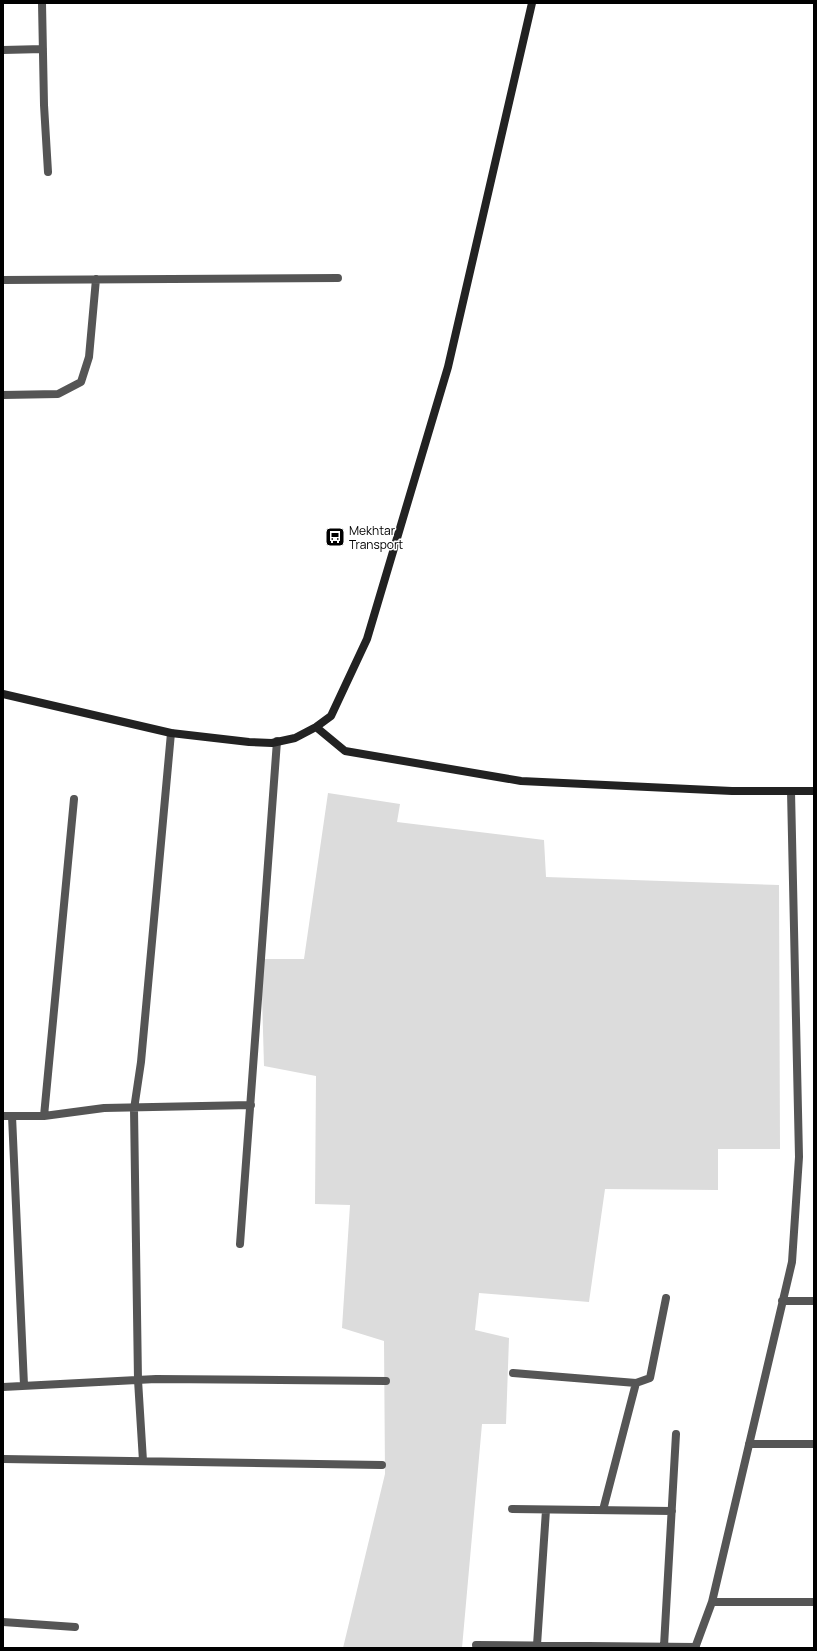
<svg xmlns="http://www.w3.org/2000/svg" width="817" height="1651" viewBox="0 0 817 1651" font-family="Manrope,sans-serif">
	<rect width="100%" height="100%" fill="#fff"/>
	<path fill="#dcdcdc" d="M328 793 400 804 397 822 544 840 546 877 779 885 780 1149H718V1190L605 1189 589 1302 479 1293 475 1330 509 1338 506 1424H482L462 1648H343L385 1474 384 1341 342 1328 350 1205 315 1204 316 1076 264 1066 261 959H304Z"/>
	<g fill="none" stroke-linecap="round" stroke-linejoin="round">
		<path stroke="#555" stroke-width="8" d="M42 3 44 105 48 172
			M3 50 43 49
			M3 280 338 278
			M3 395 58 394 81 382 89 357 96 279
			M3 1116H44L104 1108 251 1105
			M12 1116 24 1385
			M44 1116 74 799
			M240 1244 277 741
			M782 1301H814
			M513 1373 636 1383
			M3 1387 156 1379 386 1381
			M749 1444H814
			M3 1459 382 1465
			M143 1461 138 1380 134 1109 141 1062 171 733
			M512 1509 672 1511
			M603 1510 636 1383 650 1378 666 1298
			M712 1602H814
			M3 1622 75 1627
			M476 1645 696 1647
			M537 1645 546 1510
			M664 1646 676 1434
			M695 1648 712 1602 792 1262 799 1157 791 791"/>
		<path stroke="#222" stroke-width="8" d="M3 694 171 733 249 742 272 743 295 738 316 727 331 716 367 639 448 367 532 3
			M316 727 345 751 521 781 732 791H814"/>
	</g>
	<defs>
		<symbol id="bus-square" viewBox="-11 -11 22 22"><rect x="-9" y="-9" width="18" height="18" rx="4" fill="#000" stroke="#fff"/><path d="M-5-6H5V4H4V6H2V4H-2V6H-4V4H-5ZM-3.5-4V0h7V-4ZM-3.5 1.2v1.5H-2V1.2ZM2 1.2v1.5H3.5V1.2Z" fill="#fff"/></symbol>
	</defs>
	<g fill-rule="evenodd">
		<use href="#bus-square" x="324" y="526" width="22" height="22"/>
	</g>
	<g text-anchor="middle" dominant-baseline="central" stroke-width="3" stroke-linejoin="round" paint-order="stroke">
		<g font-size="12" fill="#000" stroke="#fff" text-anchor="start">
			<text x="349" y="530">Mekhtar<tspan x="349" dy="14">Transport</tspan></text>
		</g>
	</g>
	<rect width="817" height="1651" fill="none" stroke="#000000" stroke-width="8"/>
</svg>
